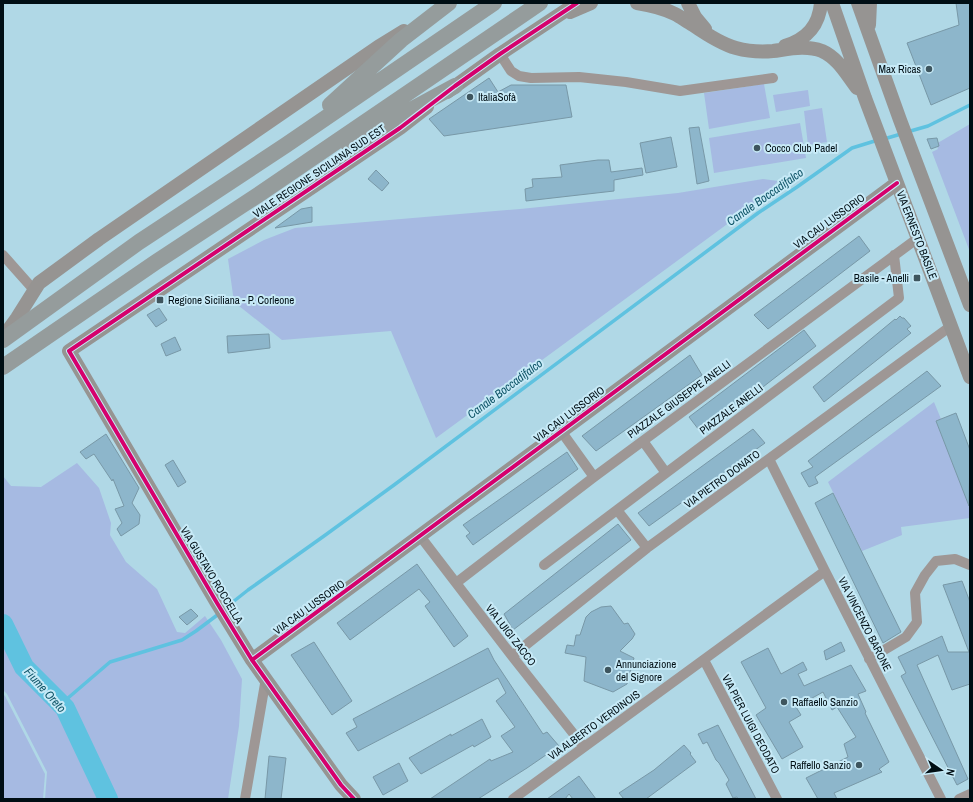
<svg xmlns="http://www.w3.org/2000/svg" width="973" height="802" viewBox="0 0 973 802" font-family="'Archivo Narrow',sans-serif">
	<rect width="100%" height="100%" fill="#b0d8e6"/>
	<path fill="#a6bae2" d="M764 84 770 118 709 129 704 93Z
		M808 90 810 106 776 112 773 95Z
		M822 108 827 142 808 145 804 111Z
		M800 123 806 158 714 173 709 138Z
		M970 124V252L932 152 938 149 936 144Z
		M763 179 778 181 760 200 436 438 391 331 282 340 234 302 228 259 264 240 295 228 520 209 678 193Z
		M934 402 941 419 936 421 970 507V518L901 527 902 535 862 551 828 482Z
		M77 463 99 488 111 523 110 535 126 562 157 589 177 632 185 633 205 616 221 640 242 679 239 726 228 799H45L47 772 7 694 3 690V476L11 486 41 487Z
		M3 694 5 696 45 774 43 799H3Z"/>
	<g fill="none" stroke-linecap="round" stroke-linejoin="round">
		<path stroke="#5fc2e0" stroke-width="3.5" d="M907 132 928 126 970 105
			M884 139 901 134
			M224 609 248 590 324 536 394 485 758 213 797 187 852 148 878 140
			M61 704 110 662 182 640 196 631 220 613"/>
		<path stroke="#5fc2e0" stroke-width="20" d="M3 624 24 667 65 708 108 799"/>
	</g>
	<path fill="#8db6cb" stroke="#7898a7" d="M956 3H970V88L931 105 907 43 959 25Z
		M489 78 498 92 511 85H566L572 117 444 136 429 119Z
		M699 127 709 181 697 184 689 128Z
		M671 137 677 167 646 173 640 143Z
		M937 138 939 146 931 149 927 139Z
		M598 160H609L611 172 642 168 643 175 614 180V191L526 201 525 189 533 187 532 179 562 177 560 165Z
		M376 170 389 183 382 191 368 179Z
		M312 207V222L275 228 301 209Z
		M859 236 870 251 768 329 754 315Z
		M159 308 167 320 156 327 147 315Z
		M900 316 902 318H904L911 326 907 329 911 333 824 402 813 387 895 319 896 320Z
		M804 330 816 346 702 434 689 417Z
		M269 334 270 348 228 353 227 336Z
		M175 337 181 350 166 356 161 344Z
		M690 355 702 375 596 451 582 436Z
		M927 371 941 386 815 477 818 483 809 487 801 473 813 467 808 461Z
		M956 413 970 450 969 506 936 421Z
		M753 429 765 443 649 526 638 513Z
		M106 434 139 488 132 503 140 515 139 524 121 536 117 529 122 523 115 509 124 506 113 479 112 481 94 454 86 459 80 452Z
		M567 452 578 469 473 545 466 536 470 533 463 525Z
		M173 460 186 482 178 487 165 465Z
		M833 493 901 632 883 643 815 503Z
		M618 524 631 540 513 630 504 614Z
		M417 564 468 636 454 647 425 606 430 602 419 589 350 640 337 623Z
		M962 581 970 602V684L952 690 938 655 917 665 968 779 957 785 901 676 906 673 898 657 942 636 948 652H969L943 585Z
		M611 606 624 624 628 623 635 634 632 639 620 651 634 658 627 684 613 692 584 681 586 657 565 653 567 645 574 646 576 635H580L586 617 591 612 601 607Z
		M191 609 198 616 187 625 179 617Z
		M314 642 352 701 332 715 291 655Z
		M841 642 845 651 826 660 824 651Z
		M488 648 494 660 543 734 547 732 559 746 527 768 478 799H430L490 759 491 761 513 752 501 736 515 727 496 701 506 693 498 678 358 751 346 733 357 727 353 719Z
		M768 648 781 674 803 662 807 670 798 674 804 686 851 665 866 691 858 694 866 712 865 713 889 762 879 769 882 772 834 793 837 799H818L806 778 848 757 844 744 856 737 837 707 832 710 823 692 796 707 801 715 789 722 803 747 782 759 756 715 766 708 741 662Z
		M482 719 491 737 474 747 473 745 421 774 409 758 451 734V736Z
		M718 725 756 799H738L737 797 733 798 726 784 729 780 719 763 716 760 707 742 703 744 698 734Z
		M684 745 691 753 690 754 696 762 646 799H624L619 793 654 770Z
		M269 756 286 758 281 799H265Z
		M399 763 408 781 383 795 373 777Z
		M579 776 596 799H573L569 794 565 799H547Z"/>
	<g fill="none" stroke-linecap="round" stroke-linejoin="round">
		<path stroke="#9e9795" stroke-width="10" d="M500 54 511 71 519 76 531 78 579 77 626 82 680 91 773 78
			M3 255 34 290
			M561 431 594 477
			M643 441 666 473
			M769 459 825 571 941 799
			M617 510 647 548
			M420 536 512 656 584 747
			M544 565 666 473 899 298 894 255
			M456 583 594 477 918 238
			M512 656 647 548 951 326
			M869 659 906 637 917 622 915 593 925 575 936 561 955 559 970 565
			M704 660 777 799
			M245 799 266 678
			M513 799 825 571
			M959 799 970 794"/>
		<path stroke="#969492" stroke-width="14" d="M637 3C650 5 663 8 675 14 681 17 687 22 693 25 706 34 721 44 736 48 747 51 762 52 773 51 789 49 806 45 822 51 838 58 847 75 857 88
			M688 3 695 17 705 29
			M832 3 865 98 970 377
			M858 3 900 120 970 305
			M570 12 591 3
			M869 25 870 3
			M785 46C807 39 819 26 821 3
			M447 92 500 54 577 3
			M4 336 17 318 39 283 99 239 378 47 404 31
			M252 660 897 183
			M354 799 341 785 252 660 217 603 69 351 400 128 427 107"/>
		<path stroke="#959c9c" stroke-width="16" d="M330 105 401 40 449 3
			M348 144 455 86
			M3 340 139 242 286 145 494 3
			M3 367 156 262 261 193 540 3"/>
		<defs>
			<path id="cycleway" d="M252 660 897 183
				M354 799 341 785 252 660 217 603 69 351 400 128 455 86 500 54 577 3"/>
		</defs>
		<use href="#cycleway" stroke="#c7eaf7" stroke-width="6"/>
		<use href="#cycleway" stroke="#d6006c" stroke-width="4"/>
	</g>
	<g fill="#3e555e" stroke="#c7eaf7" stroke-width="1.5">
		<circle cx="929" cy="69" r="4"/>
		<circle cx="470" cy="97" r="4"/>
		<circle cx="757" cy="148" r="4"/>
		<rect x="913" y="274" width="8" height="8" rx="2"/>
		<rect x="156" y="296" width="8" height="8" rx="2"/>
		<circle cx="608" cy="670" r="4"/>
		<circle cx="784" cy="702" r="4"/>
		<circle cx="859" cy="765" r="4"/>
	</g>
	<g text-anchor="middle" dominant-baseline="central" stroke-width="4" stroke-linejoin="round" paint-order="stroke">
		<g font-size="11" fill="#000e14" stroke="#c7eaf7" text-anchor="start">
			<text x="921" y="69" text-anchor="end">Max Ricas</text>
			<text x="478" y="97">ItaliaSofà</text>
			<text x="765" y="148">Cocco Club Padel</text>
			<text x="909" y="278" text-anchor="end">Basile - Anelli</text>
			<text x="168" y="300">Regione Siciliana - P. Corleone</text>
			<text x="616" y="664">Annunciazione<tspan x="616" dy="13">del Signore</tspan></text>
			<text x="792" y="702">Raffaello Sanzio</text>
			<text x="851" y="765" text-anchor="end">Raffello Sanzio</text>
		</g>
		<g font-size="11" fill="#000e14" stroke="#c7eaf7">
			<text transform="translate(319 171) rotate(-34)">VIALE REGIONE SICILIANA SUD EST</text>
			<text transform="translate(829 221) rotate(-36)">VIA CAU LUSSORIO</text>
			<text transform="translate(917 235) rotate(69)">VIA ERNESTO BASILE</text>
			<text transform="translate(679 399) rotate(-36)">PIAZZALE GIUSEPPE ANELLI</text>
			<text transform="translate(731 409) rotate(-37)">PIAZZALE ANELLI</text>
			<text transform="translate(569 414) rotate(-37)">VIA CAU LUSSORIO</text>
			<text transform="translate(722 479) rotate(-36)">VIA PIETRO DONATO</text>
			<text transform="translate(212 575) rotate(59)">VIA GUSTAVO ROCCELLA</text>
			<text transform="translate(309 607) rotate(-36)">VIA CAU LUSSORIO</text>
			<text transform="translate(865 624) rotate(63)">VIA VINCENZO BARONE</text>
			<text transform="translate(511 635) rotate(52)">VIA LUIGI ZACCO</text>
			<text transform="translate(751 724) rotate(62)">VIA PIER LUIGI DEODATO</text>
			<text transform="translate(594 725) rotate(-36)">VIA ALBERTO VERDINOIS</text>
		</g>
		<g font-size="12" font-style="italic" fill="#0e5467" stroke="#c7eaf7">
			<text transform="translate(765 197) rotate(-35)">Canale Boccadifalco</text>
			<text transform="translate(505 389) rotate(-37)">Canale Boccadifalco</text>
			<text transform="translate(45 690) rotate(48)">Fiume Oreto</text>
		</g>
	</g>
	<rect width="973" height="802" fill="none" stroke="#000e14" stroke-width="8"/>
	<g transform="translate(941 770) rotate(103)" stroke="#c7eaf7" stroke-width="3" paint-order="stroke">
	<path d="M0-3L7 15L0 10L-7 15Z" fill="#000e14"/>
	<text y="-6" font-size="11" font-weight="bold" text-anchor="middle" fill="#000e14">N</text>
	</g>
</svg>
